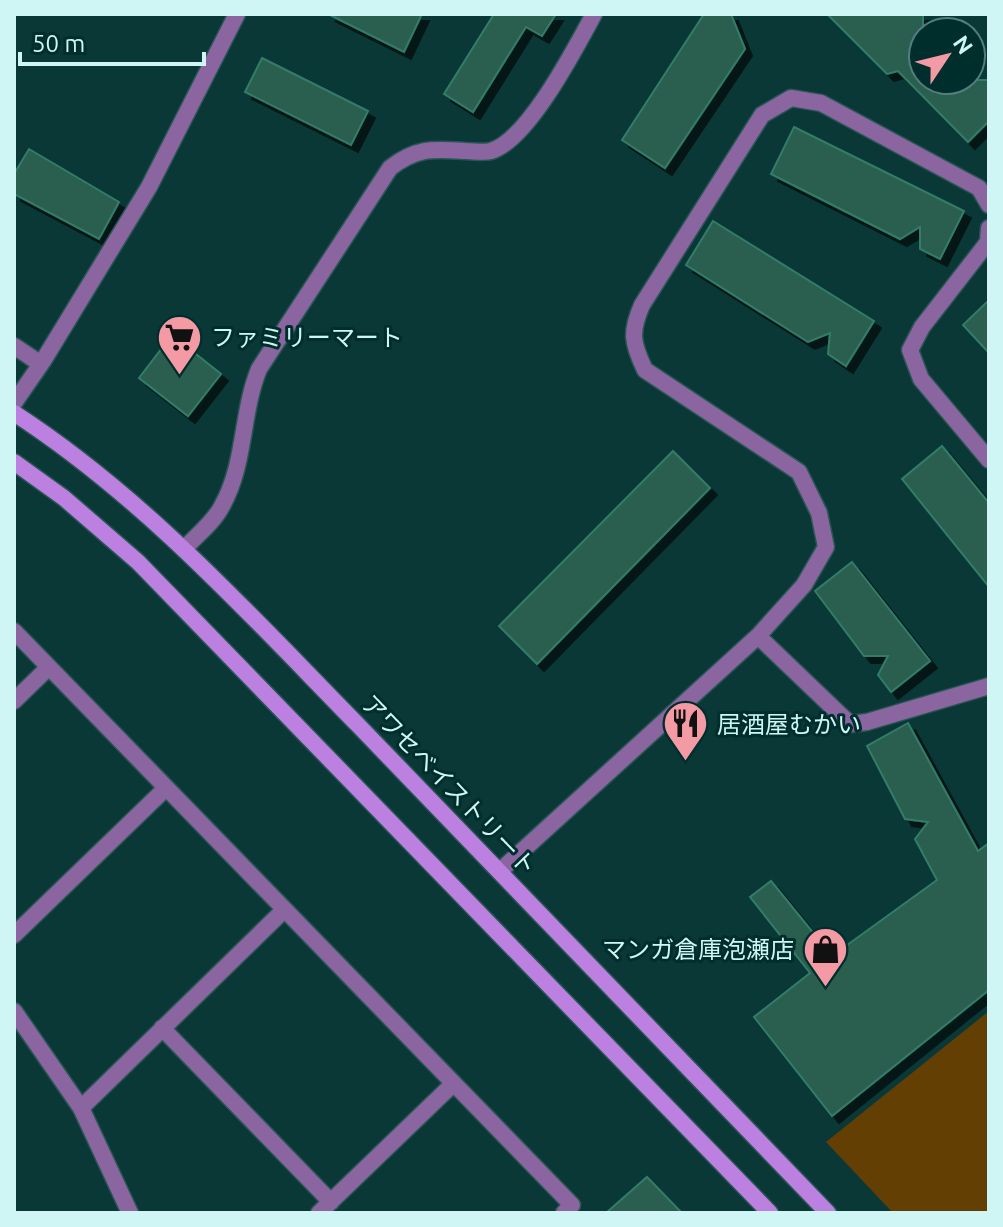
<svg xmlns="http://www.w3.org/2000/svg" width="1003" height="1227" viewBox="0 0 1003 1227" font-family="Ubuntu,'Noto Sans JP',sans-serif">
	<defs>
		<filter id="shadow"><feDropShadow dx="7" dy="7" stdDeviation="0" flood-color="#0009"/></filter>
	</defs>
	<rect width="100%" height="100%" fill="#093837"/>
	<path fill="#633f04" d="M989 1011V1213H893L826 1142Z"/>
	<path fill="#295f50" stroke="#337c68" stroke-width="2" filter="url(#shadow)" d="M328 14H422L404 52Z
		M494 14H556L542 36 526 27 473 112 444 94Z
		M704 14H731L745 49 665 168 622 140Z
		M827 14H923V80H989V121L968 142 898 71 887 74Z
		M262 58 368 111 351 145 245 92Z
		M794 127 964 211 940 259 920 249V227L900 239 771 174Z
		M29 149 119 202 99 239 14 194V174Z
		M713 221 874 321 846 366 828 354 830 333 808 342 686 265Z
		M989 300V353L963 325Z
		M172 335 221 374 188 416 139 378Z
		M942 446 989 503V587L902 479Z
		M673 451 710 488 537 664 499 626Z
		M852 562 930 661 891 692 878 675 888 656H864L815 591Z
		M908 723 978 851 989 843V990L832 1116 754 1017 810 973 750 897 771 881 832 956 937 880 915 839 928 822 905 819 867 746Z
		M647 1177 682 1213H606Z"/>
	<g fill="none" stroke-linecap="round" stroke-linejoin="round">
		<defs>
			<path id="minor" d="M989 228 988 242 922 327 910 350 921 379 989 460
				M14 346 41 364
				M14 403 43 361 149 187 237 14
				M185 548C197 535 214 522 222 506 246 463 241 413 259 369L390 168C417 147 433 149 466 151 473 151 484 153 491 151 528 140 575 49 594 14
				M14 631 572 1205 564 1213
				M758 636 850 724 867 722 989 686
				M14 701 49 667
				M500 871 758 636 804 585 826 547 819 513 799 472 645 370C632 343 630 332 642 305L762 115 791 98 821 103 979 188 989 205
				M14 935 165 789
				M14 1011 81 1108 130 1213
				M162 1028 331 1202
				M81 1108 284 910
				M319 1213 453 1084"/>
			<path id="secondary" d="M14 413C145 498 250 615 358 725 516 887 671 1051 828 1213
				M14 462 64 498 138 562 770 1213"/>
		</defs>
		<use href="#minor" stroke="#295655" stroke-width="19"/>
		<use href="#secondary" stroke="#295655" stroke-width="19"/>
		<use href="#minor" stroke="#8a65a0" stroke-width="16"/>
		<use href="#secondary" stroke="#bc80e0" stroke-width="16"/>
	</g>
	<defs>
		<symbol id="supermarket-pin" viewBox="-11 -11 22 30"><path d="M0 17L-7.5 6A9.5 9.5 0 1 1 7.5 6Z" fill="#f49aa5" stroke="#002e2d"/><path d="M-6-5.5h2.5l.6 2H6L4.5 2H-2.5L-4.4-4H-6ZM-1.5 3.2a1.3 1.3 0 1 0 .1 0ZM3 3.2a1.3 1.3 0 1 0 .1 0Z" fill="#111"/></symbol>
		<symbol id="restaurant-pin" viewBox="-11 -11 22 30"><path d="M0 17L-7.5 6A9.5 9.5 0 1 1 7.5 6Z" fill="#f49aa5" stroke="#002e2d"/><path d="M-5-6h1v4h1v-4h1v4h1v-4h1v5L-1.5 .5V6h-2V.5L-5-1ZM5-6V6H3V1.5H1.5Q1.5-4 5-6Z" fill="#111"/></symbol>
		<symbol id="shop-pin" viewBox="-11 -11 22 30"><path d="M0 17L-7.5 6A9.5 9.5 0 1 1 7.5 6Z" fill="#f49aa5" stroke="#002e2d"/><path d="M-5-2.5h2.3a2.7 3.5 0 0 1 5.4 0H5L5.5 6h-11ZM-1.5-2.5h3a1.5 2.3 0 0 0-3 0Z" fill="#111"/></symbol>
	</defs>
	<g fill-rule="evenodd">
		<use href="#supermarket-pin" x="154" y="312" width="51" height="69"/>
		<use href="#restaurant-pin" x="660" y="698" width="51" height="69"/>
		<use href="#shop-pin" x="800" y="924" width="51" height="69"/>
	</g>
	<g text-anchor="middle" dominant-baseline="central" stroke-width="6" stroke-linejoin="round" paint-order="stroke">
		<g font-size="24" fill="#cff6f4" stroke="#002e2d" text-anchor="start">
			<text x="211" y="337">ファミリーマート</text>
			<text x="717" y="724">居酒屋むかい</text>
			<text x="794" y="949" text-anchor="end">マンガ倉庫泡瀬店</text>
		</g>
		<g font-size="24" fill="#cff6f4" stroke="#002e2d">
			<text transform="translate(449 785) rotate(46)">アワセベイストリート</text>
		</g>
	</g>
	<rect width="1003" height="1227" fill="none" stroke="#cff6f4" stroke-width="32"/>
	<g transform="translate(947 56) rotate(55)"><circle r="38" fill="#002e2d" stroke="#537e7d" stroke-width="2"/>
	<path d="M0-6L14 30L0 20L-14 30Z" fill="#f49aa5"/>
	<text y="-12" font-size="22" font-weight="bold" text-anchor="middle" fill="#cff6f4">N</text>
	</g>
	<path d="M20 52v12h184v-12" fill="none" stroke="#cff6f4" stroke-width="4"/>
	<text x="32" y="52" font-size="24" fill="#cff6f4" stroke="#002e2d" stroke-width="6" paint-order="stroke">50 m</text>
</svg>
